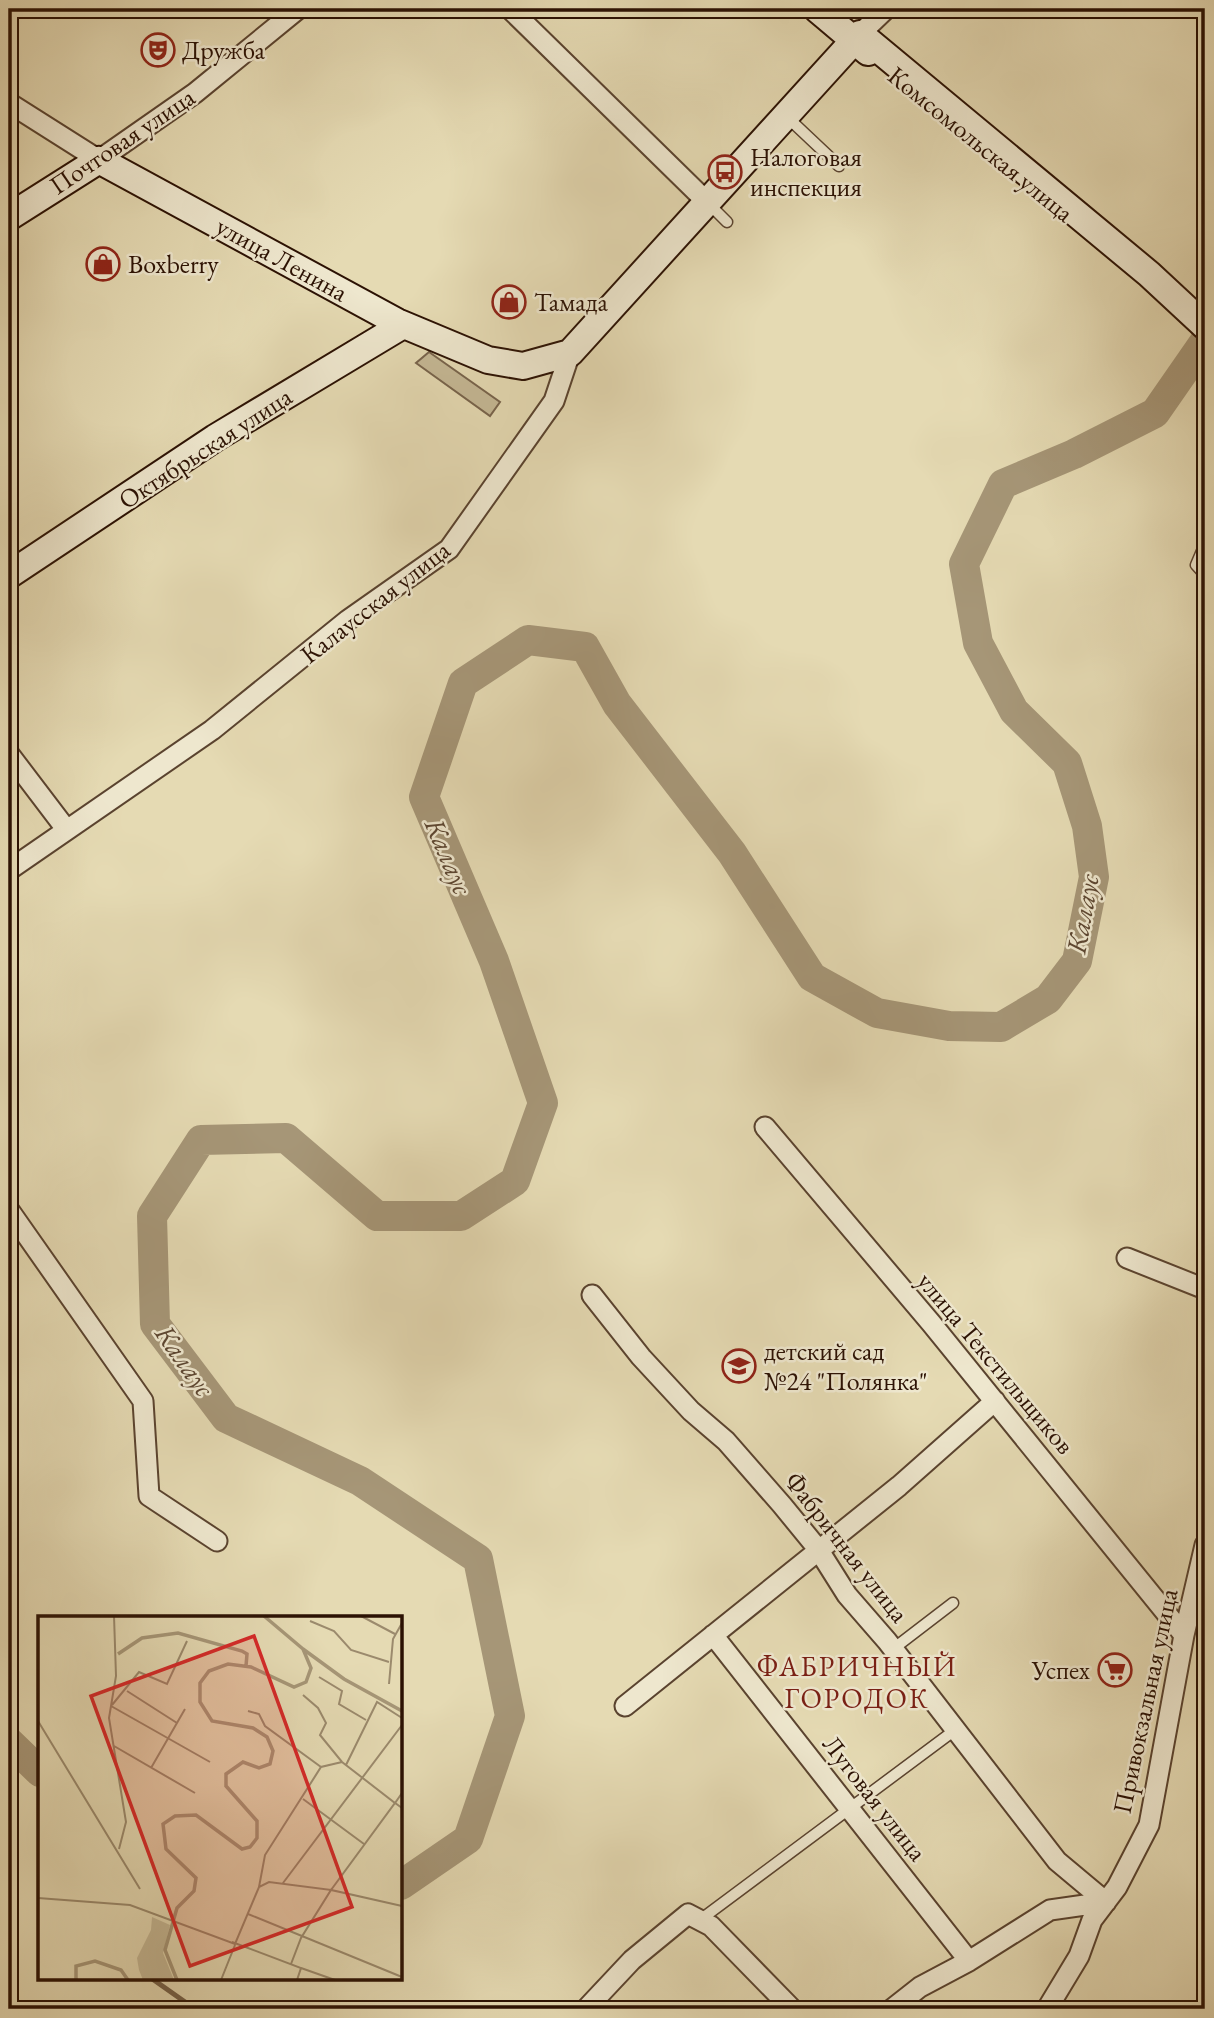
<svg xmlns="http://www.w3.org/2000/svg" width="1214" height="2018" viewBox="0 0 1214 2018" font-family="'EB Garamond',serif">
	<rect width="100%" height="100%" fill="#e5dab3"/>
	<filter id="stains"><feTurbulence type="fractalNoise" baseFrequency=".00286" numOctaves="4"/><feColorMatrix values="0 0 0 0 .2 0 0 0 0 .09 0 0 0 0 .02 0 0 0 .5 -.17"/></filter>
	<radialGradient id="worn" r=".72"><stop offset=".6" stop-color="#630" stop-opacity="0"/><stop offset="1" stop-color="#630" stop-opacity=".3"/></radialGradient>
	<path fill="#c5b895" stroke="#78644c" stroke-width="2" d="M429 352 500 402 490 416 416 363Z"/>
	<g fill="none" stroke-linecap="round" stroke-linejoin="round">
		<path stroke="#756149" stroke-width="5" d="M151 1978 195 2009"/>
		<path stroke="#a69677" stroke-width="30" d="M9 1742 40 1772
			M401 1885 468 1839 510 1716 478 1559 360 1481 226 1418 155 1324 152 1216 201 1140 286 1138 377 1216H461L515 1181 543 1103 494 961 424 797 463 683 528 640 585 647 617 704 732 853 812 977 877 1013 949 1026 1001 1027 1048 999 1077 961 1094 877 1087 826 1067 763 1014 711 978 643 964 564 1003 484 1074 454 1155 413 1205 341"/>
		<defs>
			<path id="service" d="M786 116 839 166
				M708 203 727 222
				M1205 544 1196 565 1205 575
				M893 1649 953 1603
				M700 1920 955 1730"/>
			<path id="minor" d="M510 9 708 203
				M860 34 886 9
				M9 103 99 160 195 93 298 9
				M9 754 66 829
				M9 870 212 730 348 620 449 549 554 401 570 353
				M765 1127 931 1323 1184 1635
				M9 1210 143 1401 149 1496 217 1541
				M1127 1258 1205 1289
				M592 1295 641 1357 691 1411 726 1441 782 1505 818 1549 847 1595 887 1641 1057 1861 1106 1902
				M713 1635 969 1961
				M625 1706 899 1486 995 1401
				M586 2009 632 1960 688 1914 711 1926 792 2009
				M892 2009 920 1987 969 1961 1050 1910 1106 1902
				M1047 2009 1079 1956 1092 1920 1117 1887 1149 1825 1184 1635 1205 1545"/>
			<path id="secondary" d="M817 9 868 52
				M9 217 99 160 397 322 488 360 523 366 570 353 860 34 1149 274 1205 326
				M9 575 215 438 403 325"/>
		</defs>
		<use href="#service" stroke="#5a432f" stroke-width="13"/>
		<use href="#minor" stroke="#5a432f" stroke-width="23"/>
		<use href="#secondary" stroke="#2b1103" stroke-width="30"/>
		<use href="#service" stroke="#eee7ce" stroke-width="10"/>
		<use href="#minor" stroke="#eee7ce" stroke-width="19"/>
		<use href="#secondary" stroke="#eee7ce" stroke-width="26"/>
	</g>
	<defs>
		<symbol id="theatre-ring" viewBox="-11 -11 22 22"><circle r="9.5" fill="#eee7ce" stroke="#8f2418" stroke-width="1.5"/><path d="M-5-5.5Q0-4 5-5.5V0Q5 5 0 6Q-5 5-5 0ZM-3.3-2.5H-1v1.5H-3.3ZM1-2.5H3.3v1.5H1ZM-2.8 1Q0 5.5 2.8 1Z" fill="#8f2418"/></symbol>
		<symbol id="bus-ring" viewBox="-11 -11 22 22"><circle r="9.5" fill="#eee7ce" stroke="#8f2418" stroke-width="1.5"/><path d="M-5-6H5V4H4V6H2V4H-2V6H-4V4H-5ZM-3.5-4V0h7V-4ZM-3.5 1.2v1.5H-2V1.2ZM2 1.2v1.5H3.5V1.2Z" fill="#8f2418"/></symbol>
		<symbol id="shop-ring" viewBox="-11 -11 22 22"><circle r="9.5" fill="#eee7ce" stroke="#8f2418" stroke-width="1.5"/><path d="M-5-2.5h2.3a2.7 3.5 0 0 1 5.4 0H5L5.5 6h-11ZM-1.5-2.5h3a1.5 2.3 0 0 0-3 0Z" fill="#8f2418"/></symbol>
		<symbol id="school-ring" viewBox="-11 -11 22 22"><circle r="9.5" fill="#eee7ce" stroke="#8f2418" stroke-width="1.5"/><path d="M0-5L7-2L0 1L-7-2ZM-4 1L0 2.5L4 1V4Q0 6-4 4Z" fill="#8f2418"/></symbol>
		<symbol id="supermarket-ring" viewBox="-11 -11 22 22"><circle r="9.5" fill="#eee7ce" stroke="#8f2418" stroke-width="1.5"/><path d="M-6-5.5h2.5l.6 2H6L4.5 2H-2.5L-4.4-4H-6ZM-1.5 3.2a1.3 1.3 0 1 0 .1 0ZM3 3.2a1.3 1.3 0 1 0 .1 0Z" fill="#8f2418"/></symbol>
	</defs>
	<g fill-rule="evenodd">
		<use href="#theatre-ring" x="139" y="31" width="38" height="38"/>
		<use href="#bus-ring" x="706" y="153" width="38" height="38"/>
		<use href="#shop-ring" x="84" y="245" width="38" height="38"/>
		<use href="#shop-ring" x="490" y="283" width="38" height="38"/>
		<use href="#school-ring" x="720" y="1347" width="38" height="38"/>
		<use href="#supermarket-ring" x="1096" y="1651" width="38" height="38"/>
	</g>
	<g text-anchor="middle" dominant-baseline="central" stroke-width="5" stroke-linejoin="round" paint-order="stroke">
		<g font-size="26" fill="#2b1103" stroke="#eee7ce" text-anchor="start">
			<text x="182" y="50">Дружба</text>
			<text x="750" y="157">Налоговая<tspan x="750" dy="30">инспекция</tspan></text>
			<text x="128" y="264">Boxberry</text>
			<text x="534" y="302">Тамада</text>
			<text x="764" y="1351">детский сад<tspan x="764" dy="30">№24 "Полянка"</tspan></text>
			<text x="1090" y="1670" text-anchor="end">Успех</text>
		</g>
		<g font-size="26" fill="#2b1103" stroke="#eee7ce">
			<text transform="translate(122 141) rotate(-34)">Почтовая улица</text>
			<text transform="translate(981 144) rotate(39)">Комсомольская улица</text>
			<text transform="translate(282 259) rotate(29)">улица Ленина</text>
			<text transform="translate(205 448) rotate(-33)">Октябрьская улица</text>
			<text transform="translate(375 602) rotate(-38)">Калаусская улица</text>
			<text transform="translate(996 1363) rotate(50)">улица Текстильщиков</text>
			<text transform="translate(847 1547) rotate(52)">Фабричная улица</text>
			<text transform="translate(1145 1701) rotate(-78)">Привокзальная улица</text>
			<text transform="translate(875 1798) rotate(52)">Луговая улица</text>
		</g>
		<g font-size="28" font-style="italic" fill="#5c4631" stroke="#eee7ce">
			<text transform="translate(449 856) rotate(67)">Калаус</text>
			<text transform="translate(1082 914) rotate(-80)">Калаус</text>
			<text transform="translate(185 1360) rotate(55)">Калаус</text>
		</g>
		<g font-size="28" letter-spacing="2" fill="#7a1f14" stroke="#eee7ce">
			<text x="857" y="1666">ФАБРИЧНЫЙ<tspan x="857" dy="32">ГОРОДОК</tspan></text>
		</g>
	</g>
	<g transform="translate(38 1616)">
		<rect width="364" height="364" fill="#e5dab3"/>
		<path d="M114 301 132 309 125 337 136 364H105L101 354 99 342 113 314Z" fill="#c5b895"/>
		<path fill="none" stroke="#a69677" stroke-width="3.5" d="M265 33 306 63 364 95M80 38 104 22 140 17 204 35 209 38 208 50M38 364V350L57 345 83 354 90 364M139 364 127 334 139 292 156 275 158 262 128 233 125 208 137 200 158 199 204 233 212 231 219 222V205L188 170V158L205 146 221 152 232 148 235 135 229 121 215 112 174 105 162 86V67L171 55 190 48 213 51 256 71 268 66 273 52 265 33 226 0"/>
		<path fill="none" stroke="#9b8a6d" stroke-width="2" d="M76 0 78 60 71 102 88 206 81 233M323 0 357 18M272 5 296 15 313 34 351 46M281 61 304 75 301 88 328 104M351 68 355 23 364 7M89 75 139 107M265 79 280 92 288 107 282 119 304 146 357 187 364 177M74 89 101 56 129 68 149 25M73 90 172 146M210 95 221 98 227 110 283 151M0 105 102 273M76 130 157 177M308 149 339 86 364 102M113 152 147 93M265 183 326 228M245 267 364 109M221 271 227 239 283 151 304 146M0 282 92 289 197 328 221 271 231 266 293 274 357 187 364 192M210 298 364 361M194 326 263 352 259 364M253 348 263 322 293 274 364 290M263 352 297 364M183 364 197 329"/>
		<path fill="#d62828" fill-opacity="0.15" stroke="#d62828" stroke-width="3.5" d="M216 20 314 291 152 350 53 80Z"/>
		<rect width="364" height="364" fill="none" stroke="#2b1103" stroke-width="3.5"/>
	</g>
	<rect width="1214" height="2018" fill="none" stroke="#e5dab3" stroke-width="35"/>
	<rect x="10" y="10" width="1193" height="1997" fill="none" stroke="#2b1103" stroke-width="3.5"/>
	<rect x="18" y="18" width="1179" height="1983" fill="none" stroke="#2b1103" stroke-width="2"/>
	<rect width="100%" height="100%" filter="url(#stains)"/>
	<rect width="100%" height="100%" fill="url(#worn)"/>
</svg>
